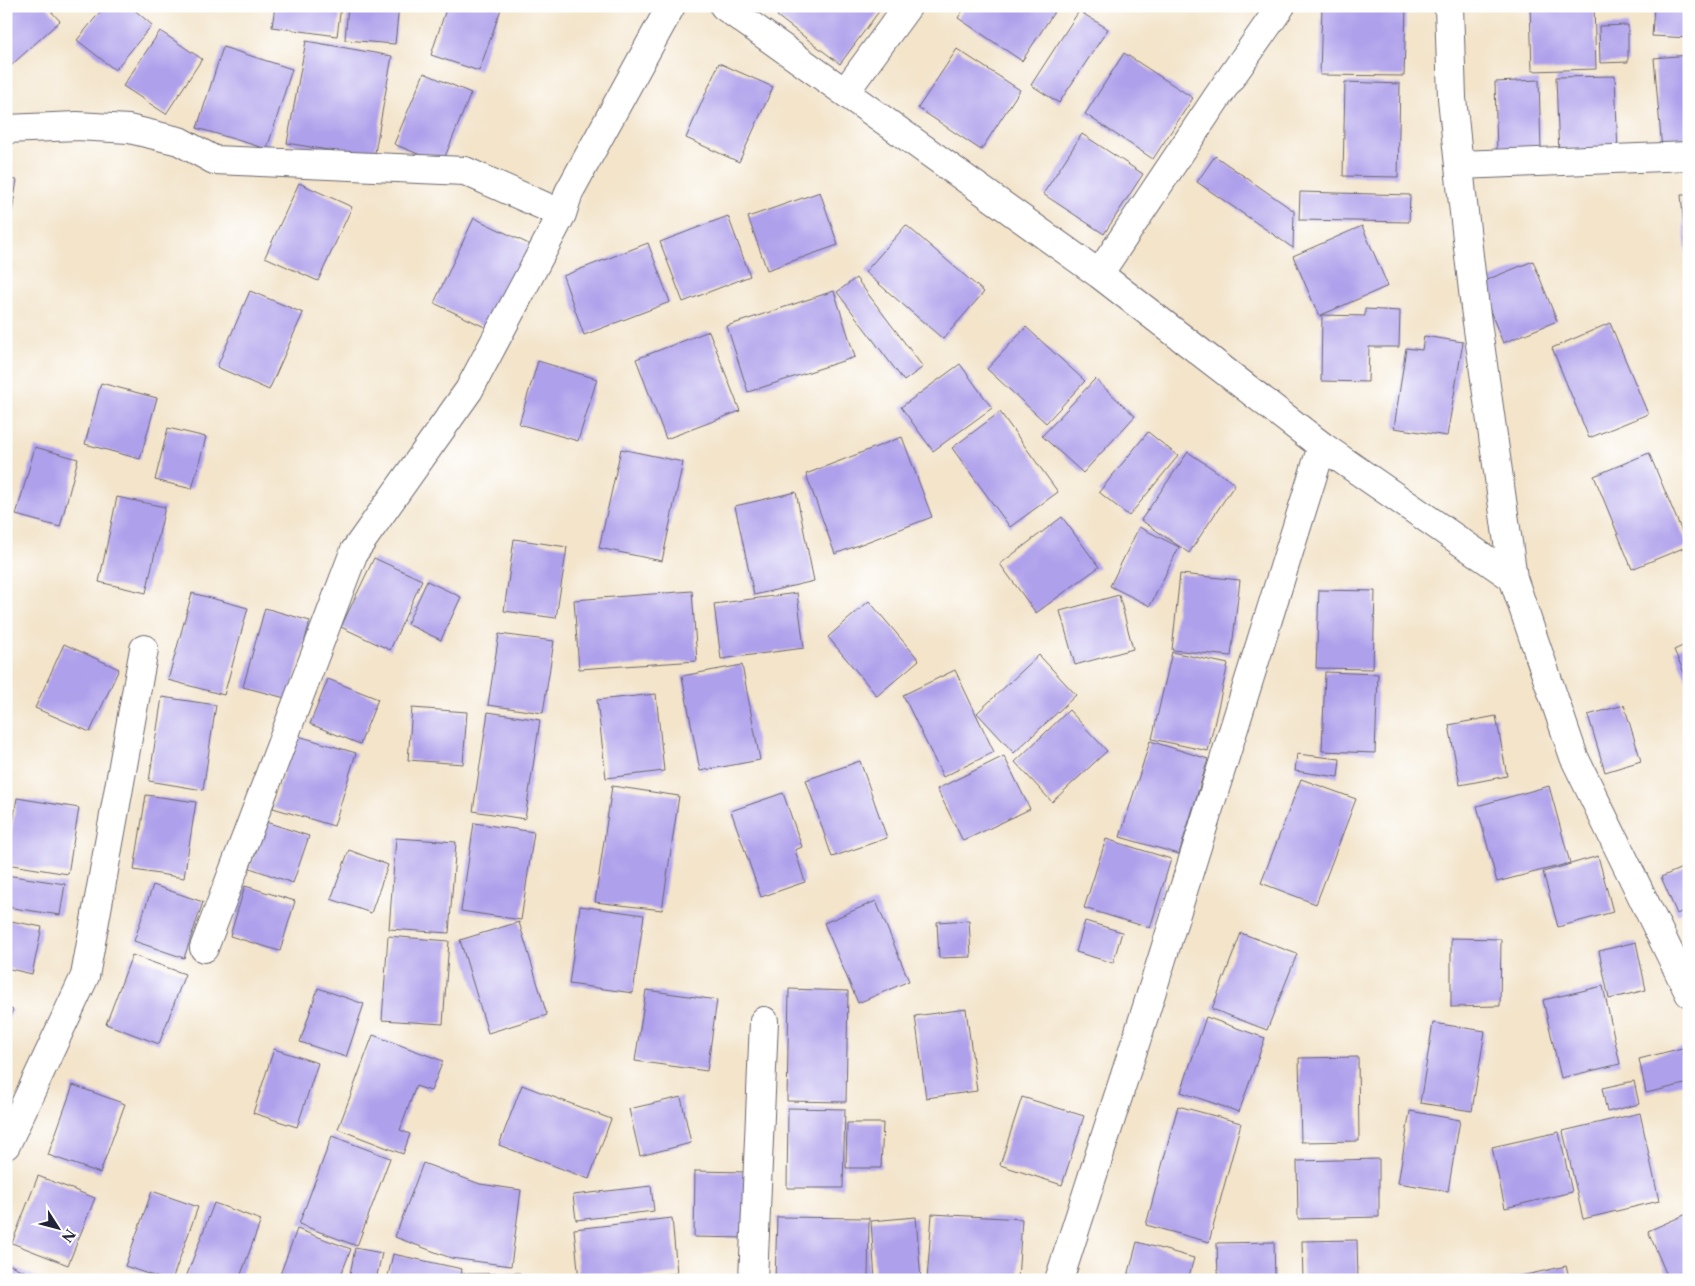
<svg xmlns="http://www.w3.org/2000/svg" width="1695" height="1286" viewBox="0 0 1695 1286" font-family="'Libre Caslon Text',serif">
	<rect width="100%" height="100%" fill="#fff"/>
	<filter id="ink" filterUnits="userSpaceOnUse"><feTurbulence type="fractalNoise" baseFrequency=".02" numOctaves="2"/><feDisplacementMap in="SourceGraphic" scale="10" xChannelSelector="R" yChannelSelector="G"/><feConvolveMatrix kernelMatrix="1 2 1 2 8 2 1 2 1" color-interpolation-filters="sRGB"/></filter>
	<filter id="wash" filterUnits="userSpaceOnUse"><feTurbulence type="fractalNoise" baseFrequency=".0096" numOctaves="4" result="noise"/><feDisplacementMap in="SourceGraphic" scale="20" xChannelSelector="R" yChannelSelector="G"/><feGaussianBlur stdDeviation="1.12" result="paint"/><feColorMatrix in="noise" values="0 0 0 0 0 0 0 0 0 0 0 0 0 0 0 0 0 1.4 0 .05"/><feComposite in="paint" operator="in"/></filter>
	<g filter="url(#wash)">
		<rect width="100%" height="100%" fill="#f3e4ca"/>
		<g id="blocks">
			<path fill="#afa0eb" d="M6 6H46L60 21 6 70Z
				M105 6H130L152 25 115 70 77 40Z
				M275 6H341L337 36 272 27Z
				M348 6H399L395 44 345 40Z
				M447 6H494L501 9 479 71 431 55Z
				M784 6H883L840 64 777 16Z
				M966 6H1058L1022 61 958 18Z
				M1322 6H1406L1404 76 1320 75Z
				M1530 6H1594L1596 69 1532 71Z
				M1654 6H1689V38L1652 36Z
				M1079 11 1108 29 1059 103 1031 85Z
				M1628 25V62L1600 63 1599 26Z
				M160 31 202 59 166 114 123 86Z
				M306 41 392 56 374 158 287 143Z
				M223 47 292 69 267 149 197 128Z
				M957 49 1020 90 981 150 918 108Z
				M1124 53 1193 98 1153 159 1085 114Z
				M1689 55V147L1662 150 1654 58Z
				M719 63 773 87 739 162 686 138Z
				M424 73 471 93 442 164 394 144Z
				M1615 76 1618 154 1559 156 1556 77Z
				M1539 80 1541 151 1497 153 1495 82Z
				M1345 82 1400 84 1398 177 1343 176Z
				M1082 134 1143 174 1104 234 1043 194Z
				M1215 156 1294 211 1293 248 1197 182Z
				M6 179 17 180 12 212 6 211Z
				M299 183 352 207 318 281 265 257Z
				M820 192 838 245 767 270 748 217Z
				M1300 192 1410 195 1409 222 1299 220Z
				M1681 195H1689V259L1687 260Z
				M728 216 750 276 683 302 660 242Z
				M474 218 531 245 491 330 434 303Z
				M906 225 984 292 943 339 865 272Z
				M1362 226 1388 286 1319 316 1293 256Z
				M648 243 670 302 584 335 563 276Z
				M1533 261 1557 321 1503 343 1479 283Z
				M856 278 923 367 904 381 837 292Z
				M250 291 303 313 269 390 217 367Z
				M834 291 855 357 748 392 727 326Z
				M1365 309 1400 311 1399 347H1369L1368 382 1321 381 1322 315 1365 316Z
				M1610 323 1648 414 1589 438 1552 348Z
				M1026 327 1085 381 1046 423 987 369Z
				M709 331 740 411 666 439 636 359Z
				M1424 336 1463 342 1447 436 1394 428 1406 348 1422 350Z
				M538 361 597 379 578 441 519 424Z
				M960 364 992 408 933 451 901 407Z
				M1095 379 1135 416 1083 473 1042 436Z
				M101 383 157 398 140 459 85 444Z
				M1000 412 1058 492 1010 527 952 448Z
				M168 428 206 437 192 489 155 480Z
				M1148 432 1178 456 1129 516 1099 492Z
				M902 437 932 517 835 554 806 474Z
				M35 447 78 459 60 527 16 515Z
				M621 449 683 462 662 561 599 548Z
				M1188 452 1235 484 1189 553 1141 520Z
				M1649 453 1688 546 1632 569 1594 476Z
				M796 492 814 581 754 595 735 506Z
				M117 497 165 507 146 593 99 582Z
				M1062 517 1099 567 1036 613 1000 564Z
				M1139 527 1179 547 1150 606 1110 586Z
				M514 539 567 547 556 618 504 611Z
				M374 558 422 580 390 650 341 627Z
				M1180 574 1240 580 1231 656 1172 650Z
				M427 581 461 597 441 640 407 624Z
				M1319 590 1375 591 1373 669 1316 668Z
				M692 591 697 661 579 669 574 600Z
				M192 593 248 608 224 695 168 680Z
				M797 593 804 648 721 659 714 604Z
				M1119 595 1133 649 1075 665 1060 611Z
				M869 601 919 660 877 696 828 637Z
				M265 608 310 621 289 699 243 687Z
				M499 634 554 641 543 713 488 705Z
				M1689 643V684L1674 650Z
				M64 644 119 669 90 732 35 708Z
				M1172 652 1228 664 1208 751 1152 739Z
				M1039 655 1076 695 1014 753 977 713Z
				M742 665 760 760 700 771 682 676Z
				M955 670 994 752 943 777 903 695Z
				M1325 672 1378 674 1375 753 1322 751Z
				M328 679 378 699 360 744 310 724Z
				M656 694 664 771 606 778 597 700Z
				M162 697 216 705 203 790 149 781Z
				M1624 705 1641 761 1605 772 1588 715Z
				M412 708 467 712 463 764 408 760Z
				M1069 710 1107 751 1052 802 1015 762Z
				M488 712 540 720 525 819 473 811Z
				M1496 716 1507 776 1460 785 1449 725Z
				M295 735 356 753 334 826 273 808Z
				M1150 741 1208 759 1179 854 1120 837Z
				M1297 754 1340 759 1338 777 1295 771Z
				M1004 756 1030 809 963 841 937 789Z
				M860 761 887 838 832 857 806 780Z
				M1301 779 1356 799 1316 904 1261 883Z
				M612 786 679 796 662 910 595 902Z
				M1549 786 1570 863 1497 882 1477 806Z
				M783 793 802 847 795 850 805 882 761 897 731 811Z
				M146 795 196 802 184 878 134 870Z
				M17 798 79 808 68 874 6 864Z
				M266 822 309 836 293 883 250 868Z
				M474 823 534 832 521 920 461 911Z
				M396 838 456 842 449 933 389 929Z
				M1106 839 1171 859 1150 928 1084 908Z
				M349 850 388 865 371 913 331 899Z
				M1598 856 1613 912 1558 927 1543 872Z
				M1689 865V908L1677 914 1661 877Z
				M6 875 65 884 60 915 6 907Z
				M153 885 203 902 184 958 134 941Z
				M245 886 295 901 280 951 230 936Z
				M876 901 909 981 858 1003 824 923Z
				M580 906 644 915 633 993 569 984Z
				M6 920 42 927 32 974 6 968Z
				M969 920 971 957 939 958 937 922Z
				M1085 921 1122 932 1113 963 1076 952Z
				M519 922 547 1015 488 1033 460 940Z
				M1241 933 1297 954 1267 1030 1212 1009Z
				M388 936 449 941 443 1024 382 1020Z
				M1451 938 1501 939 1500 1006 1451 1007Z
				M1636 942 1646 990 1609 999 1599 951Z
				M132 955 185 974 159 1044 106 1024Z
				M1603 986 1620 1064 1561 1078 1543 1000Z
				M318 988 364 1004 346 1057 300 1042Z
				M789 989 848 991 846 1102 787 1101Z
				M646 990 717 1000 707 1071 635 1061Z
				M6 1007 13 1010 6 1024Z
				M966 1009 977 1091 926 1098 915 1016Z
				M1206 1017 1265 1038 1239 1112 1181 1092Z
				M1433 1023 1485 1031 1472 1111 1420 1103Z
				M373 1035 443 1061 431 1091 416 1086 400 1130 410 1134 403 1154 338 1129Z
				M1682 1048 1684 1058 1689 1057V1083L1646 1093 1639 1059Z
				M274 1049 318 1063 297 1127 253 1113Z
				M1358 1057 1359 1141 1301 1142 1299 1058Z
				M1634 1081 1639 1104 1607 1112 1602 1088Z
				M73 1085 125 1104 100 1173 48 1155Z
				M522 1085 611 1119 589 1179 499 1145Z
				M681 1097 691 1143 640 1156 629 1109Z
				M1022 1097 1084 1116 1062 1185 1000 1165Z
				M1178 1106 1241 1123 1209 1242 1146 1225Z
				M788 1108 845 1109 843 1188H787Z
				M1410 1111 1460 1120 1448 1191 1398 1183Z
				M1640 1113 1659 1201 1583 1219 1563 1131Z
				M847 1123H883L881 1168H846Z
				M1559 1132 1572 1192 1505 1208 1492 1147Z
				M332 1136 390 1158 357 1246 299 1224Z
				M1379 1159V1217L1298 1219 1297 1161Z
				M423 1163 480 1184 521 1190 511 1266 451 1258 395 1237Z
				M695 1171 747 1172 746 1238 694 1237Z
				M38 1176 95 1198 68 1265 12 1243Z
				M651 1186 654 1211 576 1220 573 1195Z
				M152 1191 198 1207 172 1280H165L125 1266Z
				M214 1203 261 1220 239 1280H185Z
				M1689 1213V1280H1669L1648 1231Z
				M932 1214 1022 1219 1018 1280H927Z
				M777 1217 869 1218 868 1280H775Z
				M916 1217 921 1280H875L871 1221Z
				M672 1218 677 1273 614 1280H579L574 1229Z
				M297 1229 351 1249 339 1280H278Z
				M1357 1240 1358 1280H1303L1302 1241Z
				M1137 1242 1194 1258 1188 1280H1127Z
				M1274 1242 1275 1280H1218L1217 1243Z
				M355 1248 382 1253 376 1280H349Z
				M393 1254 462 1269 460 1280H387Z
				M6 1263 43 1280H6Z
				M1566 1266 1570 1280H1508V1279Z
				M520 1273V1280H462V1274Z
				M1663 1275 1665 1280H1654Z"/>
		</g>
	</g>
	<g filter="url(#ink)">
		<use href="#blocks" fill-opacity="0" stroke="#6b666d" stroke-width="1"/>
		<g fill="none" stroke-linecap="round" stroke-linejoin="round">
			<defs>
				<path id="minor" d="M724 6 1099 274 1322 446 1513 578
					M1449 6 1452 98 1462 195 1475 308 1513 578 1574 757 1689 993
					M845 92 908 6
					M6 129 77 126 129 129 179 141 214 160 465 171 562 214
					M1459 165 1689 156
					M1099 274 1220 93 1281 6
					M204 948 354 552 469 390 562 214 569 192 671 6
					M6 1145 85 976 144 649
					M753 1280 764 1021
					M1059 1280 1146 1010 1322 446"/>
			</defs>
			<use href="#minor" stroke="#6b666d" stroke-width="30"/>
			<use href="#minor" stroke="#fff" stroke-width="28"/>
		</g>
	</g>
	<rect width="1695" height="1286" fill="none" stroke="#fff" stroke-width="25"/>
	<g transform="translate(58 1228) rotate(126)" stroke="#ffffff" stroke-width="4" paint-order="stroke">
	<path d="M0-4L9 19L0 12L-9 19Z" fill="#22223b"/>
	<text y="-8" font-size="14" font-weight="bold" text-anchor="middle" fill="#22223b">N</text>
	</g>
</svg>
